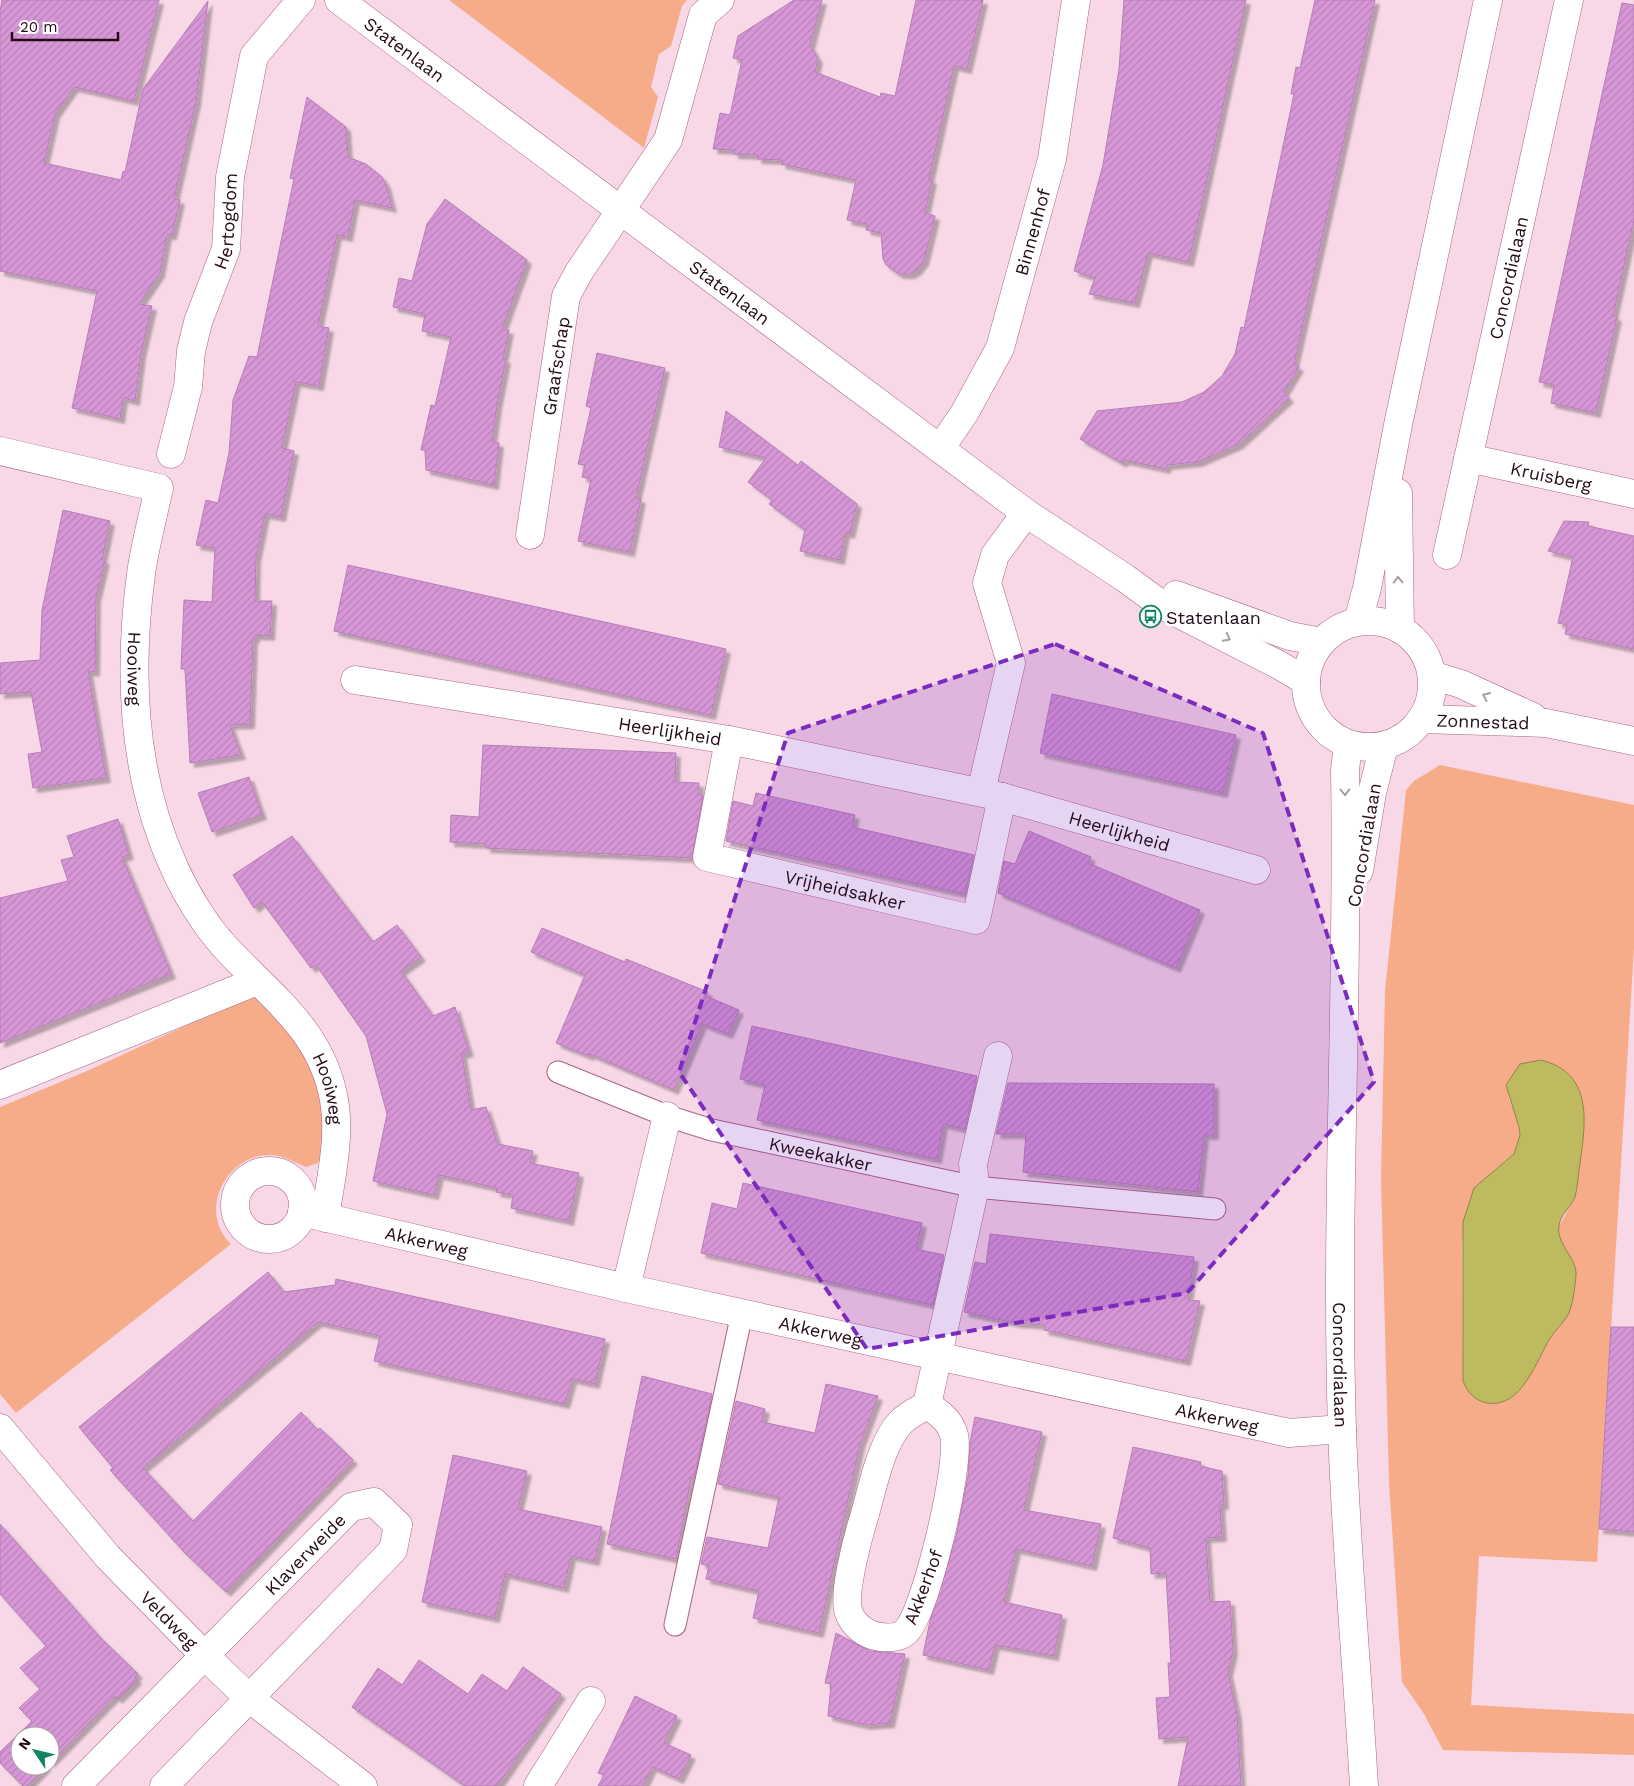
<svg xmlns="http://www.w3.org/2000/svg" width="1634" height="1786" viewBox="0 0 1634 1786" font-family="'Work Sans',sans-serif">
	<defs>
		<pattern id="building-hatch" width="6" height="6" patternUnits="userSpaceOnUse" patternTransform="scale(1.25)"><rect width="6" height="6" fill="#d797d7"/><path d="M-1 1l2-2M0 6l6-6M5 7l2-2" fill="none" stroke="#b881b8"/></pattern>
		<filter id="shadow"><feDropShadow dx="4.5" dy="4.5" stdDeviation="1" flood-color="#0004"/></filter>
	</defs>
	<rect width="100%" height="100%" fill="#f8d8e7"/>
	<path fill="#f6ac88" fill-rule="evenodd" d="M449 0H687L682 6 671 46 659 54 651 87 658 97 644 148Z
		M1440 765 1634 805V948L1597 1562 1479 1556 1471 1705 1634 1714V1755L1443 1750 1424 1714 1402 1682 1389 1482 1381 1179 1385 991 1406 790 1414 781ZM1508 1096 1575 1197 1559 1226 1551 1337 1528 1378 1489 1403 1473 1397 1463 1381 1462 1243 1474 1188 1514 1154 1520 1135 1517 1117Z
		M257 993 321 1073 324 1145 318 1163 306 1167C294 1162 283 1155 270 1155 226 1154 197 1212 231 1244L16 1413 0 1394V1107L87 1071Z"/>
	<path fill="#bdba5f" stroke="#8f854a" d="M1541 1060C1593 1073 1586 1121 1580 1163 1578 1174 1578 1186 1575 1197 1571 1207 1560 1215 1559 1226 1556 1244 1577 1258 1576 1275 1575 1286 1573 1303 1569 1313 1565 1321 1556 1329 1551 1337 1536 1360 1522 1409 1487 1403 1474 1400 1468 1393 1463 1381V1222L1474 1188 1514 1154 1520 1135 1519 1127 1506 1085 1520 1064Z"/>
	<path fill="url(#building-hatch)" stroke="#b67eb6" filter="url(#shadow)" d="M2 0H159L134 101 74 87 55 114 44 163 121 180 123 171 125 172 143 89 208 1 196 102 174 199 180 200 172 235H167L160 273 139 304 152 306 141 354 135 401 123 398 120 419 72 408 97 291 0 271V12Z
		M794 0H822L810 45 818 59 815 72 880 97 881 93 895 96 916 0H983L967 69 954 66 929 179 932 180 925 213 935 216 932 229 924 261 917 270 911 274H899L886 265 883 259 881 233 866 230 867 224 847 220 856 180 781 164 782 160 757 159 758 155 734 154V150L713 149 720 113 730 115 742 60 733 58 738 36Z
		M1124 0H1246L1189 262 1148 253 1135 303 1089 294 1095 278 1074 271 1103 165 1119 69Z
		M1315 0H1375L1294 364 1299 367 1284 392 1289 398 1239 444 1198 462 1167 465 1166 469 1124 460 1122 463 1080 439 1097 411 1182 402 1204 392 1222 376 1235 354 1241 327 1244 328 1279 165 1294 94H1291L1296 67 1300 68Z
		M1622 3 1634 5V220L1613 316 1617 317 1596 413 1551 403 1554 385 1539 382Z
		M307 97 346 127 348 157 366 164 381 176 386 184 392 208 355 200 348 237 337 235 318 326 329 328 319 386 296 382 282 448 294 451 281 517 265 514 256 558 255 601H272L270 636 255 635V638H253L250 724 230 725 241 755 190 763 185 669H181L184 600 212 602 215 548 196 545 206 500 218 503 229 453 233 400 249 356 257 357 294 179 290 178Z
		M445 199 527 260 502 329 509 330 503 359H506L497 405 492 441 499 443 494 485 426 470 425 450H421L431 405 435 406 451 337 422 331 425 314 393 307 399 278 412 281 427 224Z
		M597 353 665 368 636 498 641 499 630 552 578 541 591 479 582 477 585 465 578 464 591 408 586 406Z
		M726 411 798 465 801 461 857 504 850 534 845 533 840 560 800 551 805 530 769 504 772 500 748 482 766 458 719 447Z
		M63 510 110 521 102 560H105L96 598 95 672 88 671 106 778 33 788 28 754 42 752 31 692 0 694V663L40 660 42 610Z
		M1564 521 1589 522 1588 526 1634 536V649L1565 634 1567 625 1558 623 1573 557 1548 551Z
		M348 565 726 649 711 715 334 631Z
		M1052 694 1236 735 1223 793 1040 753Z
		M483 745 676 753 675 782 699 783V794L703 795 692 858 486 848V844L450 842 451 815 479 817Z
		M249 777 262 815 212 832 198 793Z
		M756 793 855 815 852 827 974 855 965 894 726 841 733 801 753 806Z
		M118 819 129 855 122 857 171 974 0 1043V898L68 881 61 860 74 857 67 836Z
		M1029 831 1091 857 1088 863 1200 910 1176 968 998 893 1004 861 1015 864Z
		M292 836 373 942 397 925 421 957 401 971 433 1016 455 1007 469 1052 462 1054 471 1110 486 1107 498 1144 533 1151 530 1163 579 1173 569 1221 511 1208 513 1195 496 1192 497 1188 439 1175 434 1195 373 1181 387 1114 366 1036 316 965 311 968 262 902 254 908 233 875Z
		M542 928 625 962 626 959 708 992 706 996 739 1010 728 1034 702 1024 674 1090 590 1054 589 1056 556 1043 585 975 531 952Z
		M752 1026 977 1076 965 1129 943 1124 937 1159 757 1120 765 1085 740 1079Z
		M1008 1083 1214 1084V1135H1204L1198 1192 1023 1172 1026 1134H996Z
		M743 1183 922 1223 916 1249 944 1255 933 1305 701 1253 712 1203 737 1209Z
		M990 1234 1194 1257 1188 1300 1200 1301 1186 1361 1044 1330 1045 1325 1016 1323 964 1312 975 1262 986 1264Z
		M268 1272 284 1292 335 1285 336 1279 605 1339 595 1384 572 1379 565 1404 374 1361 380 1336 318 1322 143 1468 193 1521 301 1412 318 1430 320 1428 353 1460 226 1592 184 1552 110 1470 113 1468 79 1427Z
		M1611 1327H1634V1532L1599 1529Z
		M642 1376 712 1394 694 1479 691 1478 676 1559 607 1544Z
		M826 1384 878 1396 860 1444 819 1633 753 1618 759 1591 706 1579 709 1566 701 1564 707 1537 768 1548 779 1497 718 1484 736 1401 765 1409 762 1422 815 1433Z
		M975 1417 1042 1432 1024 1510 1101 1524 1092 1566 1016 1549 1004 1602 1062 1615 1054 1656 995 1645 989 1670 923 1655 930 1621 956 1537 968 1476 970 1442Z
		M1133 1447 1201 1462 1200 1466 1222 1471 1224 1505H1220L1222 1537 1206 1538 1210 1602 1230 1601 1233 1651 1228 1672 1237 1715 1241 1786H1178L1188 1737 1159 1739 1156 1698 1170 1697 1168 1663H1171L1166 1573 1151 1574 1150 1548 1113 1538Z
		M453 1455 527 1471 518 1509 602 1527 595 1561 571 1556 564 1588 505 1574 495 1618 422 1602Z
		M0 1524 98 1635 138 1674 135 1677 137 1680 118 1699 115 1696 50 1763V1736H20V1766H47L27 1786H23L0 1763V1752L32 1721 19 1708 40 1689 20 1668 46 1646 0 1594Z
		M836 1633 870 1651 905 1654 890 1723 866 1725 828 1716 831 1684 825 1683Z
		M419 1660 468 1694 482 1674 507 1691 523 1667 561 1694 497 1786H465L352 1707 378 1668 402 1685Z
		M635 1696 677 1716 664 1743 691 1755 679 1779 652 1767 643 1786H598L604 1775 598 1773Z"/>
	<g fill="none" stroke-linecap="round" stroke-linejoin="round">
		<defs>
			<g id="service">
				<path id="s1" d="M558 1072 667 1116 712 1130 975 1187 1215 1209"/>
				<path d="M675 1625 742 1313"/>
			</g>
			<g id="minor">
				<path id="s2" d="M940 449 965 412 1000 348 1052 159 1076 0"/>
				<path id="s3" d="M0 451 159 488C153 516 145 545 141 574 128 672 132 775 174 867 186 894 205 925 225 947 270 996 322 1030 334 1100 341 1138 330 1181 325 1218"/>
				<path id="s4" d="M171 454 188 387 191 351 198 322 226 249 230 177 254 56 301 0"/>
				<path id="s5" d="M1468 458 1634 494"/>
				<path id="s6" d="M530 535 566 296 579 272 668 140 703 15 720 0"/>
				<path id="s7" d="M1447 555 1569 0"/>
				<path d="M1432 675 1461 684 1533 717"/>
				<path id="s8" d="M355 680 729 740 1002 797 1256 870"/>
				<path id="s9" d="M1421 719 1546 723 1634 741"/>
				<path id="s10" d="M729 740 707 857 976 920 1002 797"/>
				<path d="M981 792 1011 663 987 583 995 555 1026 513"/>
				<path d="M0 1085 257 981"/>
				<circle cx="269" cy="1205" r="34"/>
				<path id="s11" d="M302 1212 626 1288 1289 1433 1342 1429"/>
				<path d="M626 1288 667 1116"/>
				<path d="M927 1405C938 1412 950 1420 954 1435 961 1463 927 1606 908 1629 902 1638 890 1638 880 1637 866 1635 854 1626 849 1613 842 1597 857 1541 862 1524 872 1493 879 1445 901 1422 908 1415 918 1410 927 1405Z"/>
				<path d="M927 1405 975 1187 973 1164 998 1056"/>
				<path id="s12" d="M0 1428 108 1557 205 1656 249 1698 363 1786"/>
				<path id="s13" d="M76 1786 351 1507 374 1502 398 1525 393 1550 164 1786"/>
				<path d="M538 1786 591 1701"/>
			</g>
			<path id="tertiary" d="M1398 493 1400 629
				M1358 621 1367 588 1398 425 1488 0"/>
			<g id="secondary">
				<path id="s14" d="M339 0 1026 513 1125 578 1162 605 1279 665 1306 681"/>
				<path d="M1176 595 1290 636 1322 642"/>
				<circle cx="1369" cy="684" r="63"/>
				<path id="s15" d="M1348 744 1345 770C1349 990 1335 1209 1342 1429 1346 1548 1357 1667 1364 1786"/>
				<path d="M1359 871 1372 793 1384 746"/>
			</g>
		</defs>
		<use href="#service" stroke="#a96389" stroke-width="23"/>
		<use href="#minor" stroke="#a96389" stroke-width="29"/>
		<use href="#tertiary" stroke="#a96389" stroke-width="29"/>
		<use href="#secondary" stroke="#a96389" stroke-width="29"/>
		<use href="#service" stroke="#fff" stroke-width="21"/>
		<use href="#minor" stroke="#fff" stroke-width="28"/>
		<use href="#tertiary" stroke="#fff" stroke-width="28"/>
		<use href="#secondary" stroke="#fff" stroke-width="28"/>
	</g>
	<defs><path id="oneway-chevron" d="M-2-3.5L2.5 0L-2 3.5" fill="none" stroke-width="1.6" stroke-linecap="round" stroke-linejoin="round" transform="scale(1.25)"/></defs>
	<g stroke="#a89da3">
		<use href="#oneway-chevron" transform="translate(1398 580) rotate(-91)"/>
		<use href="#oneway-chevron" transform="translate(1227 638) rotate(27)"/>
		<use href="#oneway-chevron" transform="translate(1486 696) rotate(-156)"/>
		<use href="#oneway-chevron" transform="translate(1345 792) rotate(89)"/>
	</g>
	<path fill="#7b2cbf" fill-opacity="0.2" stroke="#7b2cbf" stroke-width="4" stroke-dasharray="10 6" stroke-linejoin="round" d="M1055 644 1263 733 1374 1082 1187 1293 867 1349 679 1072 788 733Z"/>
	<defs>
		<symbol id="bus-ring" viewBox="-11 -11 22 22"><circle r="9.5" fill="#fff" stroke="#138564" stroke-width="1.5"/><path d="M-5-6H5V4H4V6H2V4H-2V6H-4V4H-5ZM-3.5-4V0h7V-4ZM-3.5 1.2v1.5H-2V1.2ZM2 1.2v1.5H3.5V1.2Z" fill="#138564"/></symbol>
	</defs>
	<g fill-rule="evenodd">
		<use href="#bus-ring" x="1138" y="604" width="25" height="25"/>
	</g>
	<g text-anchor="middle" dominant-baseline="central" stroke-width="5" stroke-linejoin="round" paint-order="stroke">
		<g font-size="18" fill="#250a1a" stroke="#fff">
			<text stroke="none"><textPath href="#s14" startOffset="82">Statenlaan</textPath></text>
			<text stroke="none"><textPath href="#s4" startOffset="241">Hertogdom</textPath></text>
			<text stroke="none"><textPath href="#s2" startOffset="238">Binnenhof</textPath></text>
			<text stroke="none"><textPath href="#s7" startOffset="284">Concordialaan</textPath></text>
			<text stroke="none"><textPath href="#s14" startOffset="488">Statenlaan</textPath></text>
			<text stroke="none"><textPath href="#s6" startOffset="171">Graafschap</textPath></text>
			<text stroke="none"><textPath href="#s5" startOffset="85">Kruisberg</textPath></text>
			<text stroke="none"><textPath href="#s3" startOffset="346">Hooiweg</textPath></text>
			<text stroke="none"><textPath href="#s9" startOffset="62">Zonnestad</textPath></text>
			<text stroke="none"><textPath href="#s8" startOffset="319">Heerlijkheid</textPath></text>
			<text stroke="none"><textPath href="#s8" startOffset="780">Heerlijkheid</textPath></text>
			<text transform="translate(1364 845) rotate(-80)">Concordialaan</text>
			<text stroke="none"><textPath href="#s10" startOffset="261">Vrijheidsakker</textPath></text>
			<text stroke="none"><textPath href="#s3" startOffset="824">Hooiweg</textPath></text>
			<text stroke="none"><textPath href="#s1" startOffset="276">Kweekakker</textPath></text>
			<text stroke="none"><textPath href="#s11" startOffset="128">Akkerweg</textPath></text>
			<text stroke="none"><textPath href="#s11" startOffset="532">Akkerweg</textPath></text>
			<text stroke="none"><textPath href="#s15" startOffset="621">Concordialaan</textPath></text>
			<text stroke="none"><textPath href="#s11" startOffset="938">Akkerweg</textPath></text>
			<text stroke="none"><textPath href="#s13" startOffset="326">Klaverweide</textPath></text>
			<text transform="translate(923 1587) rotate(-69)">Akkerhof</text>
			<text stroke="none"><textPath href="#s12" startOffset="256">Veldweg</textPath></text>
		</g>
		<g font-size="18" fill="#250a1a" stroke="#fff" text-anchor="start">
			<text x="1166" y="617">Statenlaan</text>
		</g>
	</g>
	<g transform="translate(35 1751) rotate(305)"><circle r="24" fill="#ffffff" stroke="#a89da3"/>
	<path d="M0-4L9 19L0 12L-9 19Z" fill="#138564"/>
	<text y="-8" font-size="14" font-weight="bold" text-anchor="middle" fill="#250a1a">N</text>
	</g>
	<path d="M12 32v8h106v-8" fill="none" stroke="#250a1a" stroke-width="2.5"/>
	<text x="20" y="32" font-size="15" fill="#250a1a" stroke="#ffffff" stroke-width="4" paint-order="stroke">20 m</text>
</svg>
